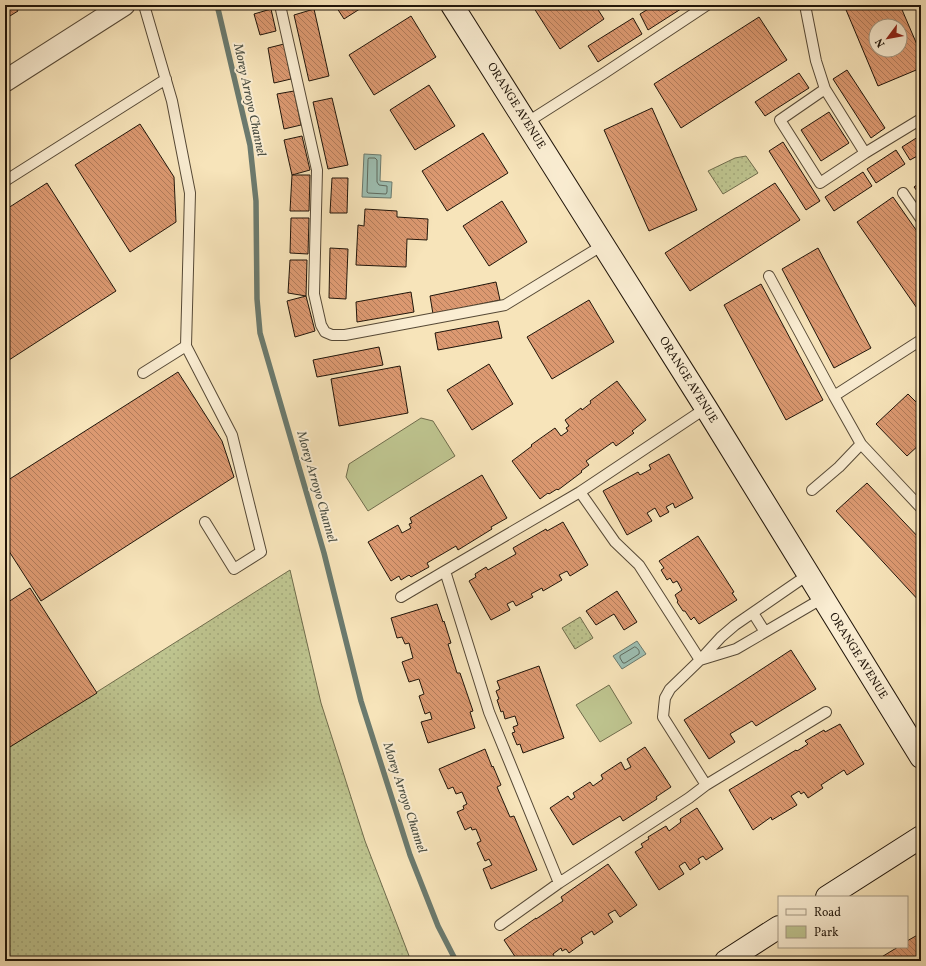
<svg xmlns="http://www.w3.org/2000/svg" width="926" height="966" viewBox="0 0 926 966" font-family="Vollkorn,serif">
	<defs>
		<pattern id="green-dots" width="8" height="8" patternUnits="userSpaceOnUse"><rect width="8" height="8" fill="#bec48f"/><path d="M2 2h.1M6 6h.1" fill="none" stroke="#a3a87a" stroke-width="1.8" stroke-linecap="round"/></pattern>
		<pattern id="building-back-hatch" width="6" height="6" patternUnits="userSpaceOnUse"><rect width="6" height="6" fill="#dc9971"/><path d="M-1 5l2 2M0 0l6 6M5-1l2 2" fill="none" stroke="#b27c5b"/></pattern>
	</defs>
	<rect width="100%" height="100%" fill="#f7e4ba"/>
	<filter id="stains"><feTurbulence type="fractalNoise" baseFrequency=".005" numOctaves="4"/><feColorMatrix values="0 0 0 0 .2 0 0 0 0 .09 0 0 0 0 .02 0 0 0 .5 -.17"/></filter>
	<radialGradient id="worn" r=".72"><stop offset=".6" stop-color="#630" stop-opacity="0"/><stop offset="1" stop-color="#630" stop-opacity=".3"/></radialGradient>
	<path fill="url(#green-dots)" stroke="#6f6c4c" d="M746 156 758 173 723 194 708 171 735 158Z
		M290 570 321 703 365 841 411 961H5V750Z
		M580 617 593 638 575 649 562 628Z"/>
	<path fill="#bec48f" stroke="#6f6c4c" d="M421 418 433 421 455 456 368 511 346 477 349 464Z
		M609 685 632 723 600 742 576 705Z"/>
	<path fill="#9dbeb1" stroke="#6b7a6e" d="M364 154 381 155 380 181 392 182 391 198 362 197Z
		M637 641 646 654 622 669 613 656Z"/>
	<g fill="none" stroke-linecap="round" stroke-linejoin="round">
		<path stroke="#5e6a5e" stroke-width="1" d="M369 158H375L377 160V182L379 185 387 186V192L386 194 368 193 367 192 368 160Z
			M635 647C638 648 640 651 639 654L625 663H623L620 658V656Z"/>
		<path stroke="#6b7a6e" stroke-width="5.5" d="M217 5 219 13 250 145 256 201 257 299 260 333 324 553 361 701 410 855 438 926 456 961"/>
	</g>
	<path fill="url(#building-back-hatch)" stroke="#20150a" fill-rule="evenodd" d="M5 5H15L18 11 5 19Z
		M335 5H366L344 19Z
		M532 5H595L604 19 560 49Z
		M655 5H682L684 7 648 30 640 14Z
		M844 5H900L921 54V68L878 86ZM876 26H900V50H876Z
		M271 9 276 31 260 35 254 14Z
		M314 9 329 76 309 81 294 15Z
		M411 16 436 57 374 95 349 55Z
		M759 17 787 60 681 128 654 84Z
		M633 18 642 34 598 62 588 46Z
		M284 44 291 79 274 83 268 48Z
		M847 70 885 128 871 138 833 79Z
		M799 73 809 88 765 116 755 102Z
		M429 85 455 126 415 150 390 110Z
		M294 91 301 125 284 129 277 94Z
		M332 98 348 165 328 169 313 102Z
		M652 108 697 210 649 231 604 130Z
		M829 112 849 143 821 161 801 130Z
		M140 124 174 177 176 222 130 252 75 165Z
		M483 133 508 173 447 211 422 171Z
		M921 135V154L910 160 902 147Z
		M302 136 310 170 292 175 284 140Z
		M783 142 820 201 806 210 769 151Z
		M896 150 905 164 876 183 867 169Z
		M863 172 872 186 834 211 825 197Z
		M292 175H310L309 211H290Z
		M332 178H348L347 213H330Z
		M921 182V196L914 187Z
		M47 183 116 291 9 360 5 355V210Z
		M775 183 800 220 690 291 665 253Z
		M893 197 921 237V314L857 222Z
		M502 201 527 242 489 266 463 226Z
		M365 209 397 211V217L428 219 427 240 407 239 406 267 356 265 358 225 364 226Z
		M291 218H309L308 254 290 253Z
		M330 248 348 249 346 299 329 298Z
		M818 248 871 348 834 368 782 269Z
		M290 260H307L306 296 288 293Z
		M496 282 500 300 433 314 430 296Z
		M761 284 823 400 786 420 724 305Z
		M411 292 414 312 357 322 356 302Z
		M306 296 315 331 295 337 287 301Z
		M589 300 614 342 552 379 527 337Z
		M498 321 502 338 438 350 435 333Z
		M379 347 383 365 317 377 313 360Z
		M489 364 513 404 472 430 447 390Z
		M400 366 408 413 339 426 331 379Z
		M178 372 222 441 234 477 41 601 5 545V482Z
		M617 381 646 420 632 431 634 433 616 446 613 442 586 461 589 465 581 471 582 472 558 490 557 489 549 494 548 493 540 499 512 461 532 446 531 445 555 428 561 436 568 431 566 428 569 426 565 420 581 408 582 410 591 403 590 401Z
		M908 394 921 407V443L907 456 876 424Z
		M669 454 693 498 675 508 673 503 666 507 669 512 660 517 655 508 647 513 652 521 627 535 603 491 638 472 640 475 651 469 649 465Z
		M482 475 507 518 491 527 492 529 458 550 456 546 427 563 429 567 411 577 409 575 401 580 399 576 391 581 368 542 398 525 402 533 411 528 409 524 412 523 410 518Z
		M867 483 921 540V603L836 511Z
		M563 522 588 565 570 576 567 571 559 575 562 580 543 591 542 588 531 594 533 597 516 606 513 601 507 604 510 610 491 620 469 581 476 577 475 574 486 567 488 570 516 554 513 548 546 529 547 531Z
		M698 536 734 592 732 593 737 600 699 624 694 617 691 620 685 611H683L677 602 678 601 675 595 682 590 677 581 673 583 670 578 667 580 661 570 664 568 659 561Z
		M30 588 97 693 5 750V604Z
		M617 591 637 622 624 630 614 614 596 625 586 611Z
		M437 604 443 622 444 621 451 643 448 644 457 673H460L473 711 470 712 475 728 428 743 421 722 432 719 430 712 425 714 419 696 424 694 419 679 409 682 402 662 413 658 409 643 405 644 402 637 397 638 391 618Z
		M791 650 816 689 756 726 752 721 730 734 735 742 709 759 684 720Z
		M539 666 564 738 523 753 520 744 517 745 512 733 515 732 513 727 518 725 515 716 505 719 503 711 501 712 497 700 499 699 496 691 500 689 497 681Z
		M840 724 864 764 847 775 844 770 821 785 823 788 808 798 804 792 801 794 799 791 791 796 797 805 772 820 771 817 753 830 729 790 796 750 797 751 808 744 805 741 824 730 825 732Z
		M645 747 671 787 656 797 657 799 623 821 620 816 573 845 550 808 568 796 571 800 575 797 573 793 590 782 593 786 603 779 601 775 621 762 625 770 631 767 627 759Z
		M485 749 492 767 493 766 501 785 497 787 510 817 514 816 537 870 491 889 483 869 492 865 489 859 485 861 477 843 481 841 476 829 472 830 471 827 465 830 457 812 464 809 463 806 467 804 462 792 456 794 453 787 448 789 439 769Z
		M697 808 723 849 706 860 703 856 698 859 700 863 690 870 685 862 679 866 684 874 659 890 635 852 643 847 641 844 649 839 648 837 666 826 669 831 681 822 680 819Z
		M608 864 637 905 620 917 615 910 608 914 613 922 594 935 592 931 581 938 583 943 569 953 566 949 562 951 561 948 553 954 557 961H518L504 940 536 918V919L563 901 561 897Z
		M921 933V961H875L898 947H907V941Z"/>
	<g fill="none" stroke-linecap="round" stroke-linejoin="round">
		<defs>
			<path id="lane" d="M280 5 317 170 314 294 321 325 325 332 332 335H345L505 305 603 245
				M805 5 816 61 825 89 865 153 921 119
				M825 89 780 120 820 183 865 153
				M526 123 603 74 707 5
				M5 181 166 79
				M903 193 921 219
				M769 276 834 396
				M921 340 834 396 861 444 921 508
				M186 346 232 435 261 552 234 569 205 522
				M143 373 186 346 190 193 172 101 144 5
				M812 490 839 467 861 444
				M580 492 615 542 639 565 700 660
				M445 571 489 712 559 883
				M401 597 445 571 580 492 706 408
				M753 613 765 632
				M700 660 736 649 823 598
				M706 785 663 717 664 707 665 698 670 689 700 660 721 637 735 625 809 574
				M500 925 559 883 689 798 706 785 826 712"/>
			<path id="street" d="M5 81 124 5"/>
			<path id="secondary" d="M452 5 706 408 921 757
				M827 897 921 837
				M726 961 779 927"/>
		</defs>
		<use href="#lane" stroke="#564936" stroke-width="12"/>
		<use href="#street" stroke="#564936" stroke-width="23"/>
		<use href="#secondary" stroke="#20150a" stroke-width="24"/>
		<use href="#lane" stroke="#faedd2" stroke-width="10"/>
		<use href="#street" stroke="#faedd2" stroke-width="21"/>
		<use href="#secondary" stroke="#faedd2" stroke-width="22"/>
	</g>
	<g text-anchor="middle" dominant-baseline="central" stroke-width="4" stroke-linejoin="round" paint-order="stroke">
		<g font-size="12" fill="#20150a" stroke="#faedd2">
			<text transform="translate(516 106) rotate(58)">ORANGE AVENUE</text>
			<text transform="translate(688 380) rotate(58)">ORANGE AVENUE</text>
			<text transform="translate(858 656) rotate(58)">ORANGE AVENUE</text>
		</g>
		<g font-size="13" font-style="italic" fill="#4c5044" stroke="#faedd2">
			<text transform="translate(249 100) rotate(78)">Morey Arroyo Channel</text>
			<text transform="translate(316 487) rotate(74)">Morey Arroyo Channel</text>
			<text transform="translate(404 798) rotate(72)">Morey Arroyo Channel</text>
		</g>
	</g>
	<rect width="926" height="966" fill="none" stroke="#f7e4ba" stroke-width="20"/>
	<rect x="6" y="6" width="914" height="954" fill="none" stroke="#20150a" stroke-width="2"/>
	<rect x="10" y="10" width="906" height="946" fill="none" stroke="#20150a"/>
	<rect x="778" y="896" width="130" height="52" fill="#faedd2" stroke="#a39782"/>
	<rect x="786" y="909" width="20" height="6" fill="#faedd2" stroke="#a39782"/>
	<text x="814" y="916" font-size="12" fill="#20150a">Road</text>
	<rect x="786" y="926" width="20" height="12" fill="#bec48f" stroke="#a39782"/>
	<text x="814" y="936" font-size="12" fill="#20150a">Park</text>
	<g transform="translate(888 38) rotate(238)"><circle r="19" fill="#faedd2" stroke="#a39782"/>
	<path d="M0-3L7 15L0 10L-7 15Z" fill="#8f2418"/>
	<text y="-6" font-size="11" font-weight="bold" text-anchor="middle" fill="#20150a">N</text>
	</g>
	<rect width="100%" height="100%" filter="url(#stains)"/>
	<rect width="100%" height="100%" fill="url(#worn)"/>
</svg>
